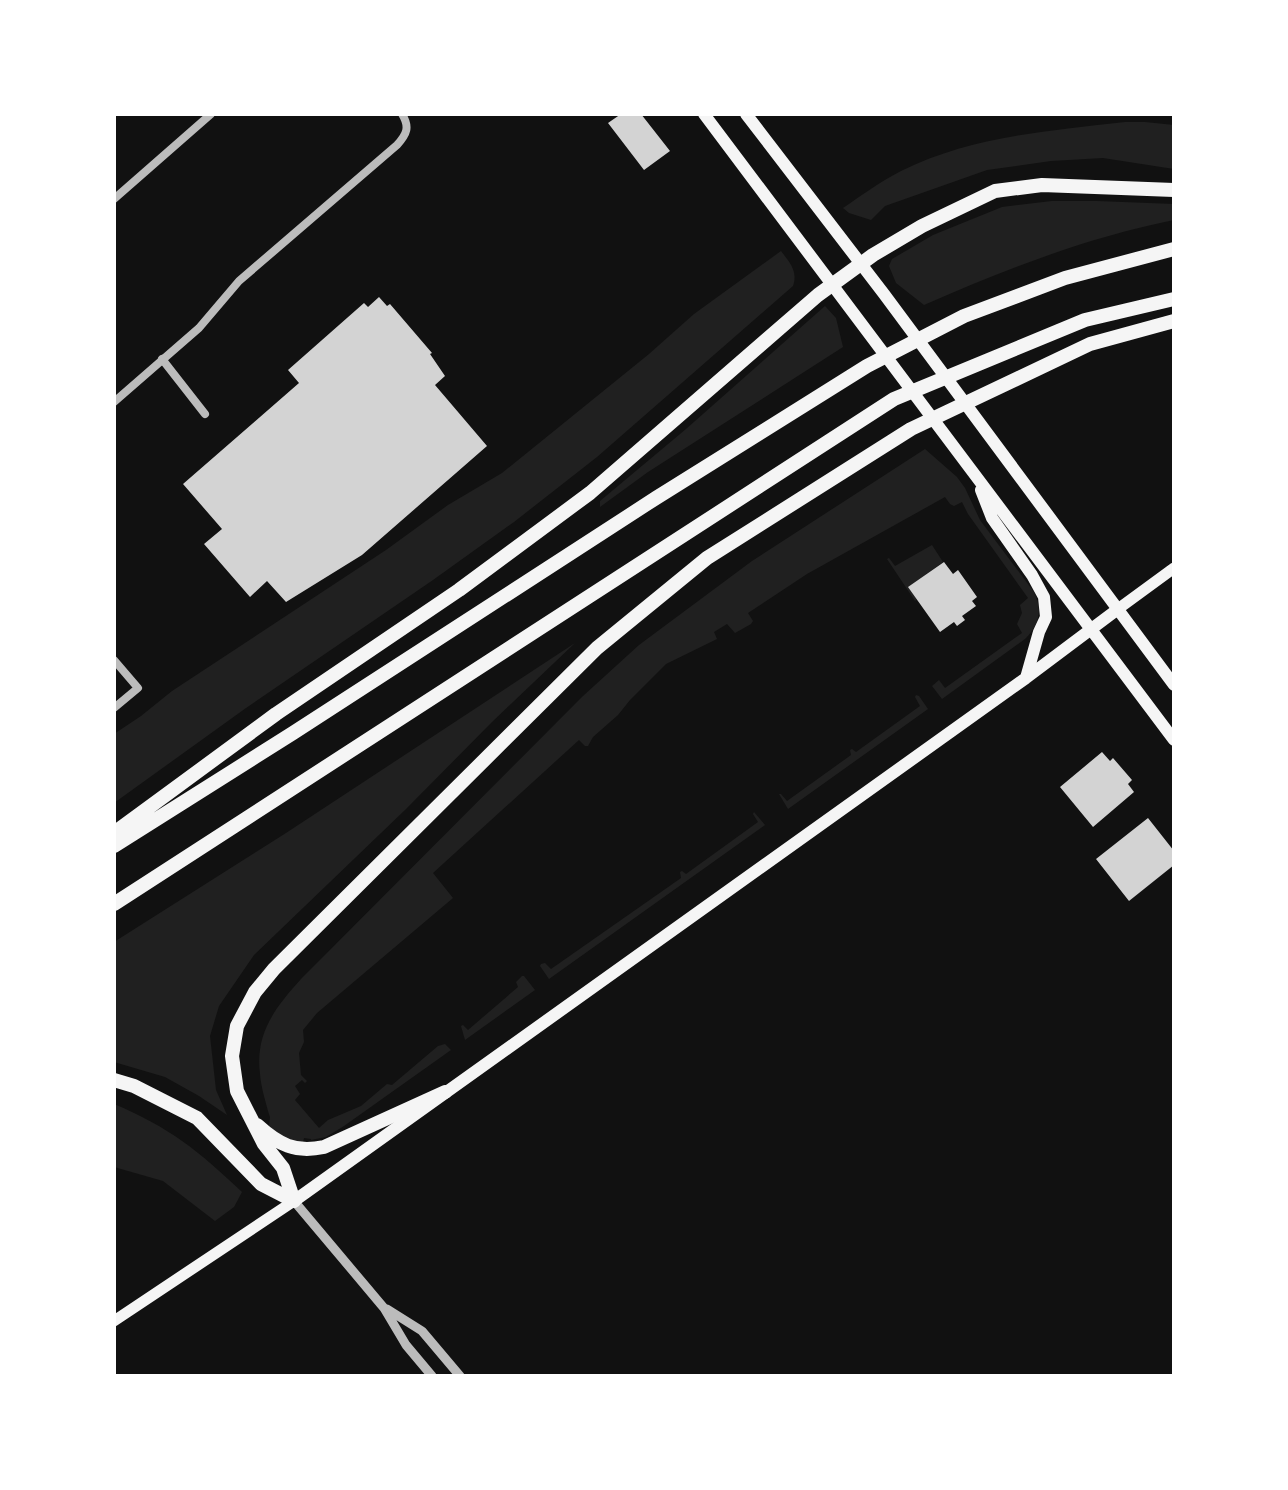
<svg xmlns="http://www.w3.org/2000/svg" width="1288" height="1490" viewBox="0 0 1288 1490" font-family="'Source Sans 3',sans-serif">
	<rect width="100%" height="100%" fill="#111"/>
	<path fill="#202020" d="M1125 122H1145L1174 125V169L1103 158 1051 161 987 170 885 206 871 220 849 213 843 208C862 195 880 182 901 171 971 136 1048 131 1125 122Z
		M1052 201H1097L1174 204V220C1088 237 1004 270 924 305L896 283 889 266 892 259 933 235 1002 207Z
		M781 251C790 263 798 271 793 286L597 457 514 522 433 580 246 708 114 803V734L141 716 172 691 386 550 448 505 502 473 649 354 694 314Z
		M825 306 836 318 843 347 648 472 600 507V501L686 429Z
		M925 449 957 477 965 488 980 520 1034 592C1043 610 1039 625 1025 639L942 699 932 686 939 680 945 688 1022 633 1017 624 1022 613 1020 605 1028 598 968 514 962 502 954 506 950 504 945 497 807 574 748 613 753 621 751 624 735 633 727 624 714 632 717 639 666 664 630 700 618 715 593 737 588 746H585L579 740 433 873 453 898 317 1013 303 1030 304 1042 299 1053 301 1075 307 1081 305 1083 302 1080 295 1086 300 1094 295 1100 319 1128 328 1120 361 1106 387 1084 392 1085 438 1046 445 1044 451 1050 344 1126 326 1137 311 1140V1139L304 1138 303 1142 289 1140 269 1127 270 1117 268 1111C265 1099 261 1087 260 1074 255 1033 275 1008 301 979L583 696 639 645 752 561Z
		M932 545 943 562 909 587 917 599 915 601 887 559 889 558 895 566Z
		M575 643 492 722 406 809 254 955 219 1006 210 1036 216 1090 227 1115 199 1096 165 1077 114 1062V942L286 833Z
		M916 695 919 696 928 709 788 809 779 794H781L787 801 851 755 850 750 852 749 856 752 920 706 915 697Z
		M754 812 765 825 549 979 540 966 541 964 545 963 551 969 681 878 680 872 682 871 686 874 758 822 753 814Z
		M522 976H524L535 990 465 1040 461 1026 463 1025 468 1030 518 987 516 982Z
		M114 1104C169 1127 199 1151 242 1192L234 1207 215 1221 163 1181 114 1167Z"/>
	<path fill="#d3d3d3" d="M621 114H641L670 151 644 170 608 123Z
		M379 297 387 306 390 304 432 353 430 354 445 376 435 385 487 446 362 555 286 602 267 581 250 597 204 544 222 529 183 484 299 383 288 370 364 303 368 307Z
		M944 562 953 574 958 570 977 597 972 601 976 606 962 616 965 620 957 626 954 622 940 632 908 587Z
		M1102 752 1110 761 1113 758 1132 780 1128 784 1134 792 1093 827 1060 787Z
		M1148 818 1174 851V865L1129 901 1096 859Z"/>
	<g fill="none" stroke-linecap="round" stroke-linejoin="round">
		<path stroke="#bcbcbc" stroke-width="8" d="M114 199 211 114
			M162 359 205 414
			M114 402 199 328 239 281 397 145C407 134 410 127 402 114
			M114 660 138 688 114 708"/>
		<path stroke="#bcbcbc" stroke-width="9" d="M294 1201 384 1308 406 1345 432 1376
			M387 1309 422 1331 460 1376"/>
		<path stroke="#f5f5f5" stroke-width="11" d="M1118 609 1174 568
			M114 1321 294 1201"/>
		<path stroke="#f5f5f5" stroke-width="12" d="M704 114 1174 740
			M746 114 884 294 1174 685
			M981 490 992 518 1032 575 1044 597 1046 617 1039 632 1026 678
			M294 1201 1026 678 1118 609"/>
		<path stroke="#f5f5f5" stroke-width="14" d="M114 833 276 714 459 590 590 493 818 295 873 255 922 226 995 191 1042 185 1174 190
			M114 846 293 733 656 498 867 366 964 316 1065 278 1174 249
			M114 904 894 399 1085 320 1174 299
			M114 1080 134 1086 197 1118 261 1184 294 1201
			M257 1125C279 1145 295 1153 324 1147L445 1092
			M294 1201 283 1168 264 1144 237 1091 232 1056 237 1026 255 992 274 969 597 648 707 558 911 429 1090 344 1174 321"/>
	</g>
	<rect width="1288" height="1490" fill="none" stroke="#ffffff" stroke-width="232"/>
</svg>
